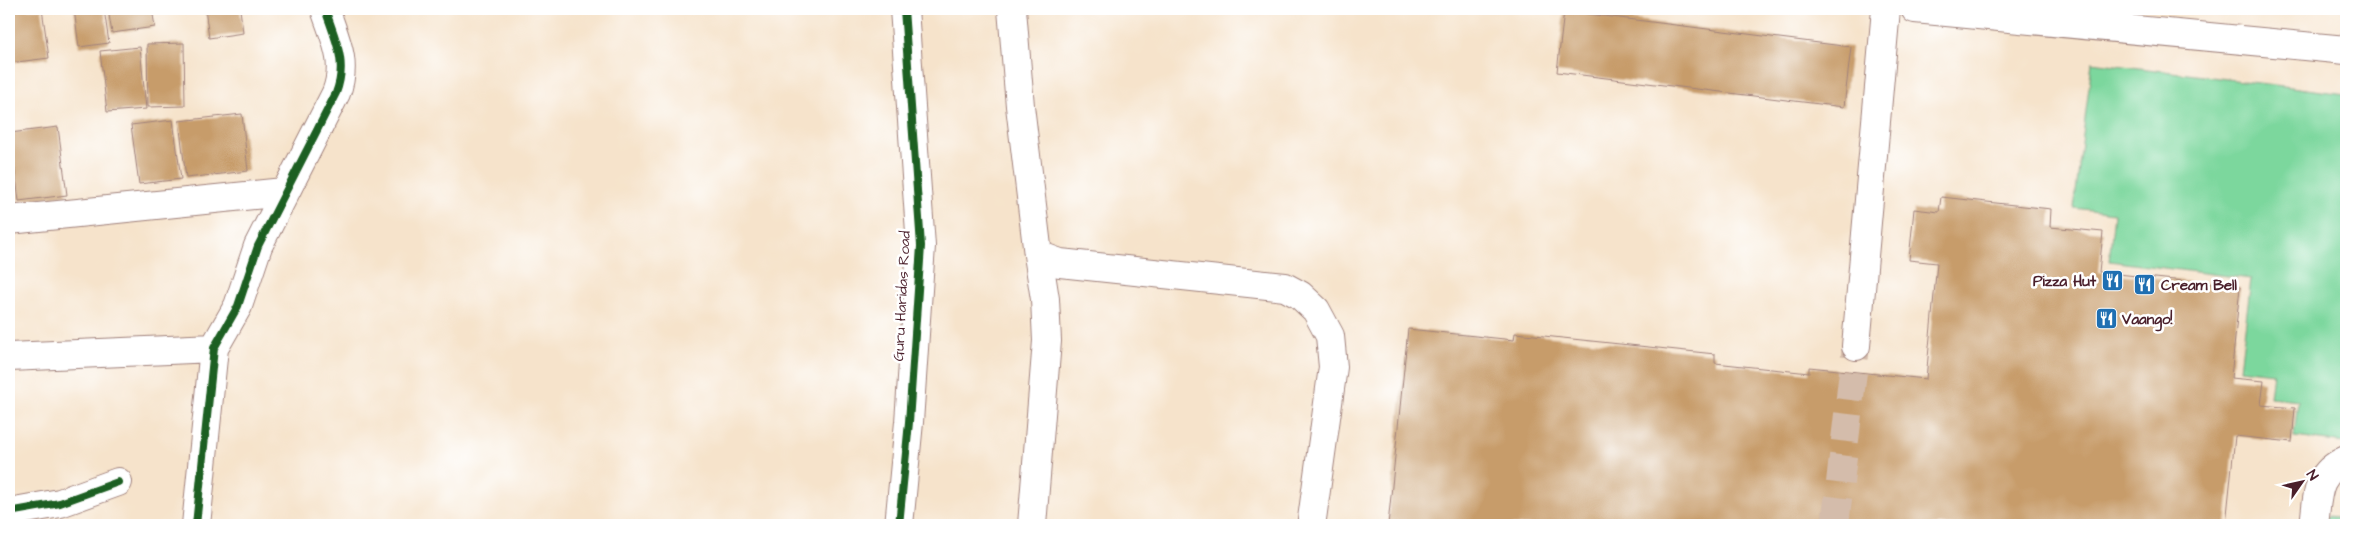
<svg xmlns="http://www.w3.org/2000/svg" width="2355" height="534" viewBox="0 0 2355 534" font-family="'Architects Daughter',sans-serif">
	<rect width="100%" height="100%" fill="#fff"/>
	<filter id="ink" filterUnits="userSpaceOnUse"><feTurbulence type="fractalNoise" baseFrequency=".02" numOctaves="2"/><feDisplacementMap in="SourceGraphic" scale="10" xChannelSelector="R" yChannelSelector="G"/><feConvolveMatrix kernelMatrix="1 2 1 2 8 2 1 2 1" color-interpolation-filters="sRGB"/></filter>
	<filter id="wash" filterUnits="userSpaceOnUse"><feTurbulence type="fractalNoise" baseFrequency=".0096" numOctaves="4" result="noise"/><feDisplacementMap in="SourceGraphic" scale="20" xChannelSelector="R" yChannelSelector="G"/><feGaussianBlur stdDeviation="1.12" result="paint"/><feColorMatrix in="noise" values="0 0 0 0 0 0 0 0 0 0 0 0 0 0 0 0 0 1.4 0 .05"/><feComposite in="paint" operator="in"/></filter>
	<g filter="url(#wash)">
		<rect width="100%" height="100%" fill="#f6e3cb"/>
		<path fill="#7cd79d" stroke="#637b64" d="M2092 62 2346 94V443L2294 437 2298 400 2270 397 2273 373 2240 369 2251 279 2109 261 2114 213 2074 208Z
			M2326 517 2346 519V525H2325Z"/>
		<g id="blocks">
			<path fill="#c79c6a" d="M9 9H42L49 58 9 63Z
				M74 9H104L109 43 79 47Z
				M108 9H152L155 27 112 33Z
				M205 9H240L243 33 209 38Z
				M1564 11 1851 47 1844 107 1557 72Z
				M184 43 185 106 148 107 147 44Z
				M140 47 146 109 107 112 100 51Z
				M242 114 248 171 186 178 179 121Z
				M173 120 181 179 139 184 131 125Z
				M58 127 67 195 19 201 10 133Z
				M1941 197 2051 209 2050 227 2103 232 2099 272 2240 287 2231 378 2264 381 2261 405 2295 408 2292 442 2235 436 2226 525H1388L1408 329 1514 340 1515 333 1715 354V363L1809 373V367L1926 379 1937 263 1909 260 1914 209 1939 212Z"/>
		</g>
	</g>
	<g filter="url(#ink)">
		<use href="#blocks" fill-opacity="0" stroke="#a0817b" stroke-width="1"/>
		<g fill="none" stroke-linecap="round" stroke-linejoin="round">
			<path stroke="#d4bcab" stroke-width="28" stroke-dasharray="28 14" stroke-linecap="butt" d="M1835 525 1856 346"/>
			<defs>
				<path id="minor" d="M1012 9 1020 106 1038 255 1045 299 1047 341 1032 525
					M1915 9 2346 50
					M9 220 284 192
					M1038 255 1060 263 1285 287 1300 295 1316 310 1330 336 1333 367 1312 519
					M1856 346 1886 9
					M9 357 214 348
					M9 512 60 503 118 482
					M196 525 214 348 238 306 258 246 336 93C348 62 335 39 325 9
					M899 525 909 422 921 246 904 9
					M2314 525C2318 495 2315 474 2346 460"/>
			</defs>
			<use href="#minor" stroke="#a0817b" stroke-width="30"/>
			<use href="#minor" stroke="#fff" stroke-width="28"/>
			<defs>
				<path id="cycleway" d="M9 512 60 503 118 482
					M196 525 214 348 238 306 258 246 336 93C348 62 335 39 325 9
					M899 525 909 422 921 246 904 9"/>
			</defs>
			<use href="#cycleway" stroke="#fff" stroke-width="11"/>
			<use href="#cycleway" stroke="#1b5e20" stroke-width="8"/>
		</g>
	</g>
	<defs>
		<symbol id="restaurant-square" viewBox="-11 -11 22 22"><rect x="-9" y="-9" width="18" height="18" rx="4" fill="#1f6fb2" stroke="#fff"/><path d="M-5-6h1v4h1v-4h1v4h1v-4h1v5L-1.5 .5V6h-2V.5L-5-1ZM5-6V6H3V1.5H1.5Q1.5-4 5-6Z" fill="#fff"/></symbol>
	</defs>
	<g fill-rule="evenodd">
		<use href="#restaurant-square" x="2100" y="268" width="25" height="25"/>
		<use href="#restaurant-square" x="2132" y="272" width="25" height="25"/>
		<use href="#restaurant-square" x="2094" y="306" width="25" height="25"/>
	</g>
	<g text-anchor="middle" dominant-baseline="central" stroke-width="5" stroke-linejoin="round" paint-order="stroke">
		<g font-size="15" font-weight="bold" fill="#4a1f2b" stroke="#fff" text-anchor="start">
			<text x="2096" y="281" text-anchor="end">Pizza Hut</text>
			<text x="2161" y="285">Cream Bell</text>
			<text x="2122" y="319">Vaango!</text>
		</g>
		<g font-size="15" fill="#4a1f2b" stroke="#fff">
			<text transform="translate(902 296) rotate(-87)">Guru Haridas Road</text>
		</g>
	</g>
	<rect width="2355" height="534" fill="none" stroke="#fff" stroke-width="30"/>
	<g transform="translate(2302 482) rotate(56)" stroke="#ffffff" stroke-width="4" paint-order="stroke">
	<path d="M0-4L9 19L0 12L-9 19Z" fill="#4a1f2b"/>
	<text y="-8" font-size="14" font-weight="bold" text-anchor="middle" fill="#4a1f2b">N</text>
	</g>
</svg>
